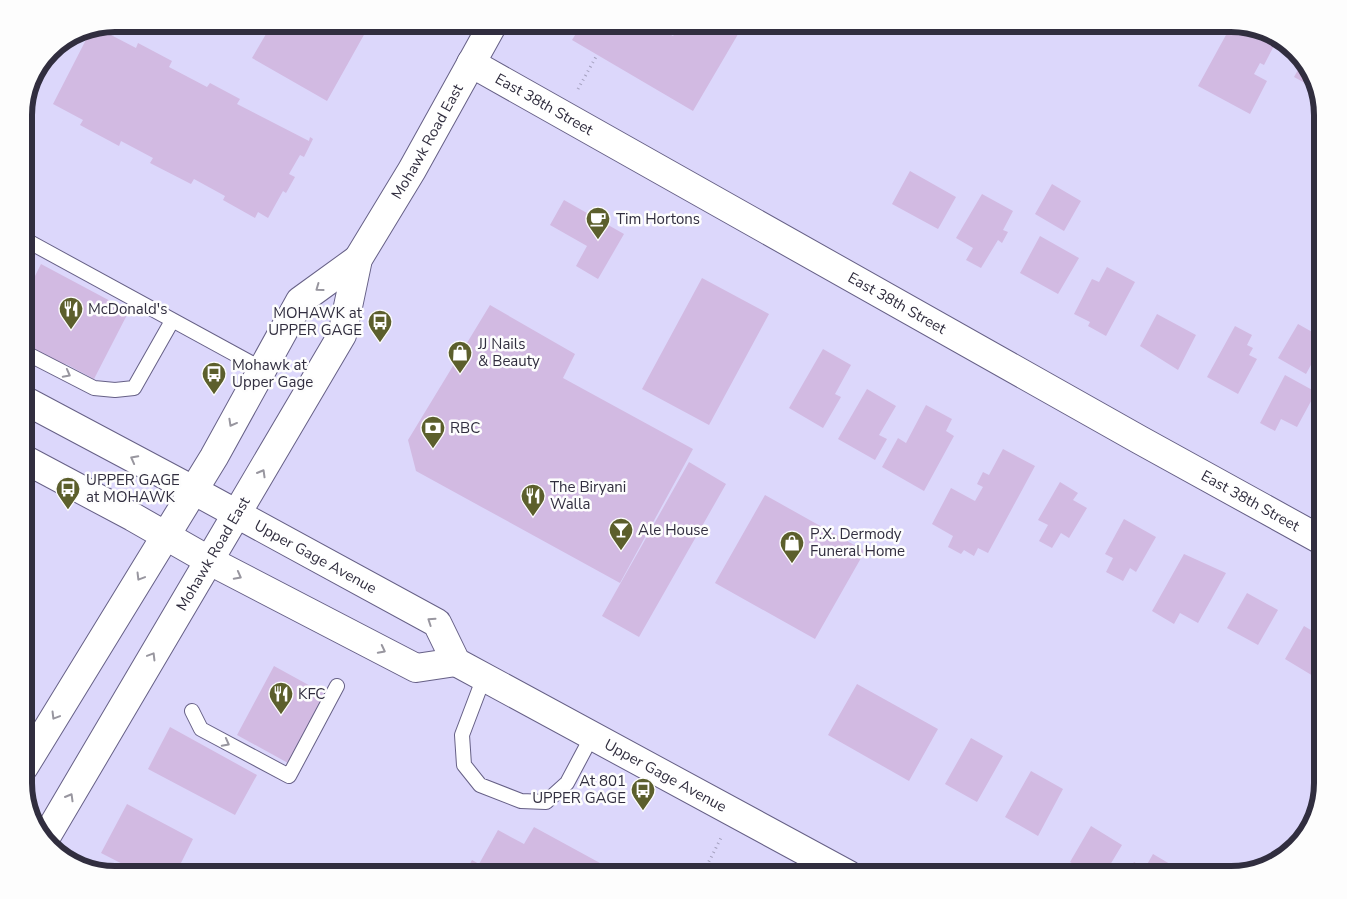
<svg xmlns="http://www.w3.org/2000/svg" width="1347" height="899" viewBox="0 0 1347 899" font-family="'Nunito Sans',sans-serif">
	<rect width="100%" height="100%" fill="#dcd7fb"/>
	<path fill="#d2bae2" d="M260 24H370L327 101 252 58 269 29Z
		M582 24H652L673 36 681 24H744L693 111 572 40Z
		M1187 24H1212L1206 35Z
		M1232 24 1278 38 1264 65 1260 63 1254 74 1267 81 1250 114 1198 86Z
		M104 26 113 31 111 35 136 48 138 43 172 61 169 67 207 87 210 83 240 99 237 104 309 141 310 137 313 139 304 157 300 155 289 174 295 177 286 193 283 191 268 218 258 212 255 218 223 200 225 196 194 179 191 184 150 163 153 158 121 141 119 146 80 125 83 120 53 104 92 28Z
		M1303 61 1311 70 1316 89 1294 77Z
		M910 171 956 197 938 229 892 204Z
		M1052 184 1081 201 1064 231 1035 214Z
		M982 194 1013 211 1003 230 1008 232 1002 243 998 240 981 268 966 260 973 248 956 238Z
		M564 200 624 234 598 279 576 266 587 246 550 225Z
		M1040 236 1079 258 1058 294 1020 273Z
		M41 264 129 311 94 379 66 364 63 369 24 349V285L29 288Z
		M1107 267 1135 282 1106 336 1088 326 1090 322 1074 314 1092 279 1099 282Z
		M702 278 769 314 709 425 642 389Z
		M490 305 575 354 563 378 693 449 620 583 416 471 408 440Z
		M1157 314 1196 335 1178 370 1140 346Z
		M1298 324 1323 338V343L1306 374 1278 358Z
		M1235 326 1252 335 1247 345 1253 348 1249 355 1257 359 1238 394 1207 377Z
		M823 349 851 365 835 394 841 397 823 428 789 408Z
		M1285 375 1316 392 1297 427 1281 419 1275 431 1260 423Z
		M867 389 896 406 879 435 887 439 875 460 838 439Z
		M926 405 952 419 946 431 954 436 924 491 882 467 898 438 906 443Z
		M1003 449 1035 466 988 553 978 548 974 556 964 550 961 554 948 547 953 536 932 524 951 488 975 501 983 487 977 484 983 472 989 475Z
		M689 462 726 484 639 637 602 616Z
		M1060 482 1078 493 1073 500 1087 508 1069 538 1061 533 1052 548 1039 541 1048 525 1038 520Z
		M765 495 865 551 815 639 715 583Z
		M1124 519 1156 537 1136 572 1130 568 1123 581 1106 572 1113 558 1105 554Z
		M1184 554 1226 573 1198 623 1180 613 1174 624 1152 611Z
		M1247 593 1278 610 1258 645 1227 628Z
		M1304 626 1321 636 1323 632V682L1285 659Z
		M274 666 325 694 288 763 237 735Z
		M857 684 938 729 909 781 828 735Z
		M170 727 257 775 235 815 148 769Z
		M971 738 1003 756 977 802 945 784Z
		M1031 771 1063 789 1038 836 1005 817Z
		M127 804 193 839 175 875H144L101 853Z
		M1091 826 1122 845 1104 875H1093L1070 862Z
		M534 827 622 875H464L472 860 479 864 498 830 524 844Z
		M1153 854 1170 864 1167 869 1178 875H1126L1134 862 1145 868Z"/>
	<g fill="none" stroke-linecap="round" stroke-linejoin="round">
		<defs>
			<path id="service" d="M24 239 262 369
				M24 352 94 388 115 390 134 388 172 321
				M484 677 462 735 464 765 480 785 521 801 546 802 567 783 592 736
				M192 711 201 729 289 776 337 686"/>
			<g id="minor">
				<path id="s1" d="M471 63 1140 440 1323 541"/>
			</g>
			<g id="secondary">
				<path id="s2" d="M24 400 193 490 437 623 456 662 849 875"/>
				<path d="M24 459 133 517 210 561 416 668 456 662"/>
				<path d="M24 767 214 457 300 301 358 259"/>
				<path id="s3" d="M45 839 342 335 358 259 412 170 493 24"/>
			</g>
		</defs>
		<use href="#service" stroke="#666086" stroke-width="16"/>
		<use href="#minor" stroke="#666086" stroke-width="30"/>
		<use href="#secondary" stroke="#666086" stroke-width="30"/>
		<path stroke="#a4a0be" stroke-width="3" stroke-dasharray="1 4" stroke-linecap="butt" d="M578 89 597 55
			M702 875 721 838"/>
		<use href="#service" stroke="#fff" stroke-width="14"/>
		<use href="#minor" stroke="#fff" stroke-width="28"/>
		<use href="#secondary" stroke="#fff" stroke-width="28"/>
	</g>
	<defs><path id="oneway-chevron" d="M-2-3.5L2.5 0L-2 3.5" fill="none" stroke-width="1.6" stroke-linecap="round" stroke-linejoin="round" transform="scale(1.25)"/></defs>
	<g stroke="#98969f">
		<use href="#oneway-chevron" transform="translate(319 288) rotate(144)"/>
		<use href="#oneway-chevron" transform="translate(67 374) rotate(28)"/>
		<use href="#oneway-chevron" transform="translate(232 423) rotate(119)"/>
		<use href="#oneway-chevron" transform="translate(134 459) rotate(-152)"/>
		<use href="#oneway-chevron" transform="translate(262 473) rotate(-60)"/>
		<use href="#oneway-chevron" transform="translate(238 576) rotate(28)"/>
		<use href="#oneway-chevron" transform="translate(140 577) rotate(121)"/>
		<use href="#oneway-chevron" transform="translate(431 621) rotate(-146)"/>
		<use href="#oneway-chevron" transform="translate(382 650) rotate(27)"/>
		<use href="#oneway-chevron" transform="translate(152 656) rotate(-59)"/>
		<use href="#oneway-chevron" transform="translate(55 716) rotate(121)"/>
		<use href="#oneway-chevron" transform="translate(226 743) rotate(28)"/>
		<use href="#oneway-chevron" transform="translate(70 797) rotate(-60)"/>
	</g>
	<defs>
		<symbol id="cafe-pin" viewBox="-11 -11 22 30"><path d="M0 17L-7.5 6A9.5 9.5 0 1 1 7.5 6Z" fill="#5c5f2c" stroke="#fdfdfd"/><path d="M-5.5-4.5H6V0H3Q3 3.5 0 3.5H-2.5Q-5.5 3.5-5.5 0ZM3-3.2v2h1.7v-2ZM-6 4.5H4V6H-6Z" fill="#fff"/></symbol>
		<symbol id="restaurant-pin" viewBox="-11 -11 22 30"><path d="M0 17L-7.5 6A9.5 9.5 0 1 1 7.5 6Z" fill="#5c5f2c" stroke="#fdfdfd"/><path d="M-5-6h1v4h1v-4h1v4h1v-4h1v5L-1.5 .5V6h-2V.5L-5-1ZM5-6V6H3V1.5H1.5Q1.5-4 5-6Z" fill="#fff"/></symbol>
		<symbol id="bus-pin" viewBox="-11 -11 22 30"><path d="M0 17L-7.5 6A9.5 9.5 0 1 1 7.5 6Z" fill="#5c5f2c" stroke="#fdfdfd"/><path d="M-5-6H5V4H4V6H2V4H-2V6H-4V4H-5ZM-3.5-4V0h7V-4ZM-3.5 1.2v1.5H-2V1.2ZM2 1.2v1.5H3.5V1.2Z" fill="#fff"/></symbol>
		<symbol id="shop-pin" viewBox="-11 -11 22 30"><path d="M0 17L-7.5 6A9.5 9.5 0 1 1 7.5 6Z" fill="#5c5f2c" stroke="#fdfdfd"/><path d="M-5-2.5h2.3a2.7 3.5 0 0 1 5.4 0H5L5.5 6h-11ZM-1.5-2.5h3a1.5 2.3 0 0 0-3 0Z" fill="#fff"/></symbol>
		<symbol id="bank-pin" viewBox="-11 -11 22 30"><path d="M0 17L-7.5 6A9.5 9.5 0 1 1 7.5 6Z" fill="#5c5f2c" stroke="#fdfdfd"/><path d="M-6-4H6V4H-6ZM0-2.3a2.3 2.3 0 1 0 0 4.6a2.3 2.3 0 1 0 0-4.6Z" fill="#fff"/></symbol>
		<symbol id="bar-pin" viewBox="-11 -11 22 30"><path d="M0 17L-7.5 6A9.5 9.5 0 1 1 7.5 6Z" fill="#5c5f2c" stroke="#fdfdfd"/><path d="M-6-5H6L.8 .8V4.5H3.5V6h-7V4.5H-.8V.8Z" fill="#fff"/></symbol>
	</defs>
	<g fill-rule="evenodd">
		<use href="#cafe-pin" x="584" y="205" width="28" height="38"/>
		<use href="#restaurant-pin" x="57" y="295" width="28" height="38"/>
		<use href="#bus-pin" x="366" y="308" width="28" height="38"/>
		<use href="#shop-pin" x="446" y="339" width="28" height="38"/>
		<use href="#bus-pin" x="200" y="360" width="28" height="38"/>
		<use href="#bank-pin" x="419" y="414" width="28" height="38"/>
		<use href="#bus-pin" x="54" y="475" width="28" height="38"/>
		<use href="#restaurant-pin" x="519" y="482" width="28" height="38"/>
		<use href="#bar-pin" x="607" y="516" width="28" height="38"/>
		<use href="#shop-pin" x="778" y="529" width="28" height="38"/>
		<use href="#restaurant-pin" x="267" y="680" width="28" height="38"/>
		<use href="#bus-pin" x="629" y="776" width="28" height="38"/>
	</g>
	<g text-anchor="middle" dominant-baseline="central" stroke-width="5" stroke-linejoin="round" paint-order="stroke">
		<g font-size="15" fill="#312e3f" stroke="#fdfdfd">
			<text stroke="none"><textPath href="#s1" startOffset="84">East 38th Street</textPath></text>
			<text stroke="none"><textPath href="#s3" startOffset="799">Mohawk Road East</textPath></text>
			<text stroke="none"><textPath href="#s1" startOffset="489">East 38th Street</textPath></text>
			<text stroke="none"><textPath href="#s1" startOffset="894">East 38th Street</textPath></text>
			<text stroke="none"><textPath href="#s3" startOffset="331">Mohawk Road East</textPath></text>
			<text stroke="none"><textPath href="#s2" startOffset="331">Upper Gage Avenue</textPath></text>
			<text stroke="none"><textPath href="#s2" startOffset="751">Upper Gage Avenue</textPath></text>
		</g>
		<g font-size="15" fill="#312e3f" stroke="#fdfdfd" text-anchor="start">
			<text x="616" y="219">Tim Hortons</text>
			<text x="88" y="309">McDonald's</text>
			<text x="362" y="313" text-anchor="end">MOHAWK at<tspan x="362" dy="17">UPPER GAGE</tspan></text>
			<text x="478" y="344">JJ Nails<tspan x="478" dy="17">&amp; Beauty</tspan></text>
			<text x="232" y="365">Mohawk at<tspan x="232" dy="17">Upper Gage</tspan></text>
			<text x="450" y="428">RBC</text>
			<text x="86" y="480">UPPER GAGE<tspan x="86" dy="17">at MOHAWK</tspan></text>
			<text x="550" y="487">The Biryani<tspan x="550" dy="17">Walla</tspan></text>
			<text x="638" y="530">Ale House</text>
			<text x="810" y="534">P.X. Dermody<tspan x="810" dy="17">Funeral Home</tspan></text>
			<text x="298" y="694">KFC</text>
			<text x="626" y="781" text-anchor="end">At 801<tspan x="626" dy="17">UPPER GAGE</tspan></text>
		</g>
	</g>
	<path d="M0 0H1347V899H0ZM115 32H1231A83 83 0 0 1 1314 115V783A83 83 0 0 1 1231 866H115A83 83 0 0 1 32 783V115A83 83 0 0 1 115 32Z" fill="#fdfdfd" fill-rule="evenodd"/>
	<path fill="none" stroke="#312e3f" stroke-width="6" d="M115 32H1231A83 83 0 0 1 1314 115V783A83 83 0 0 1 1231 866H115A83 83 0 0 1 32 783V115A83 83 0 0 1 115 32Z"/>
</svg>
